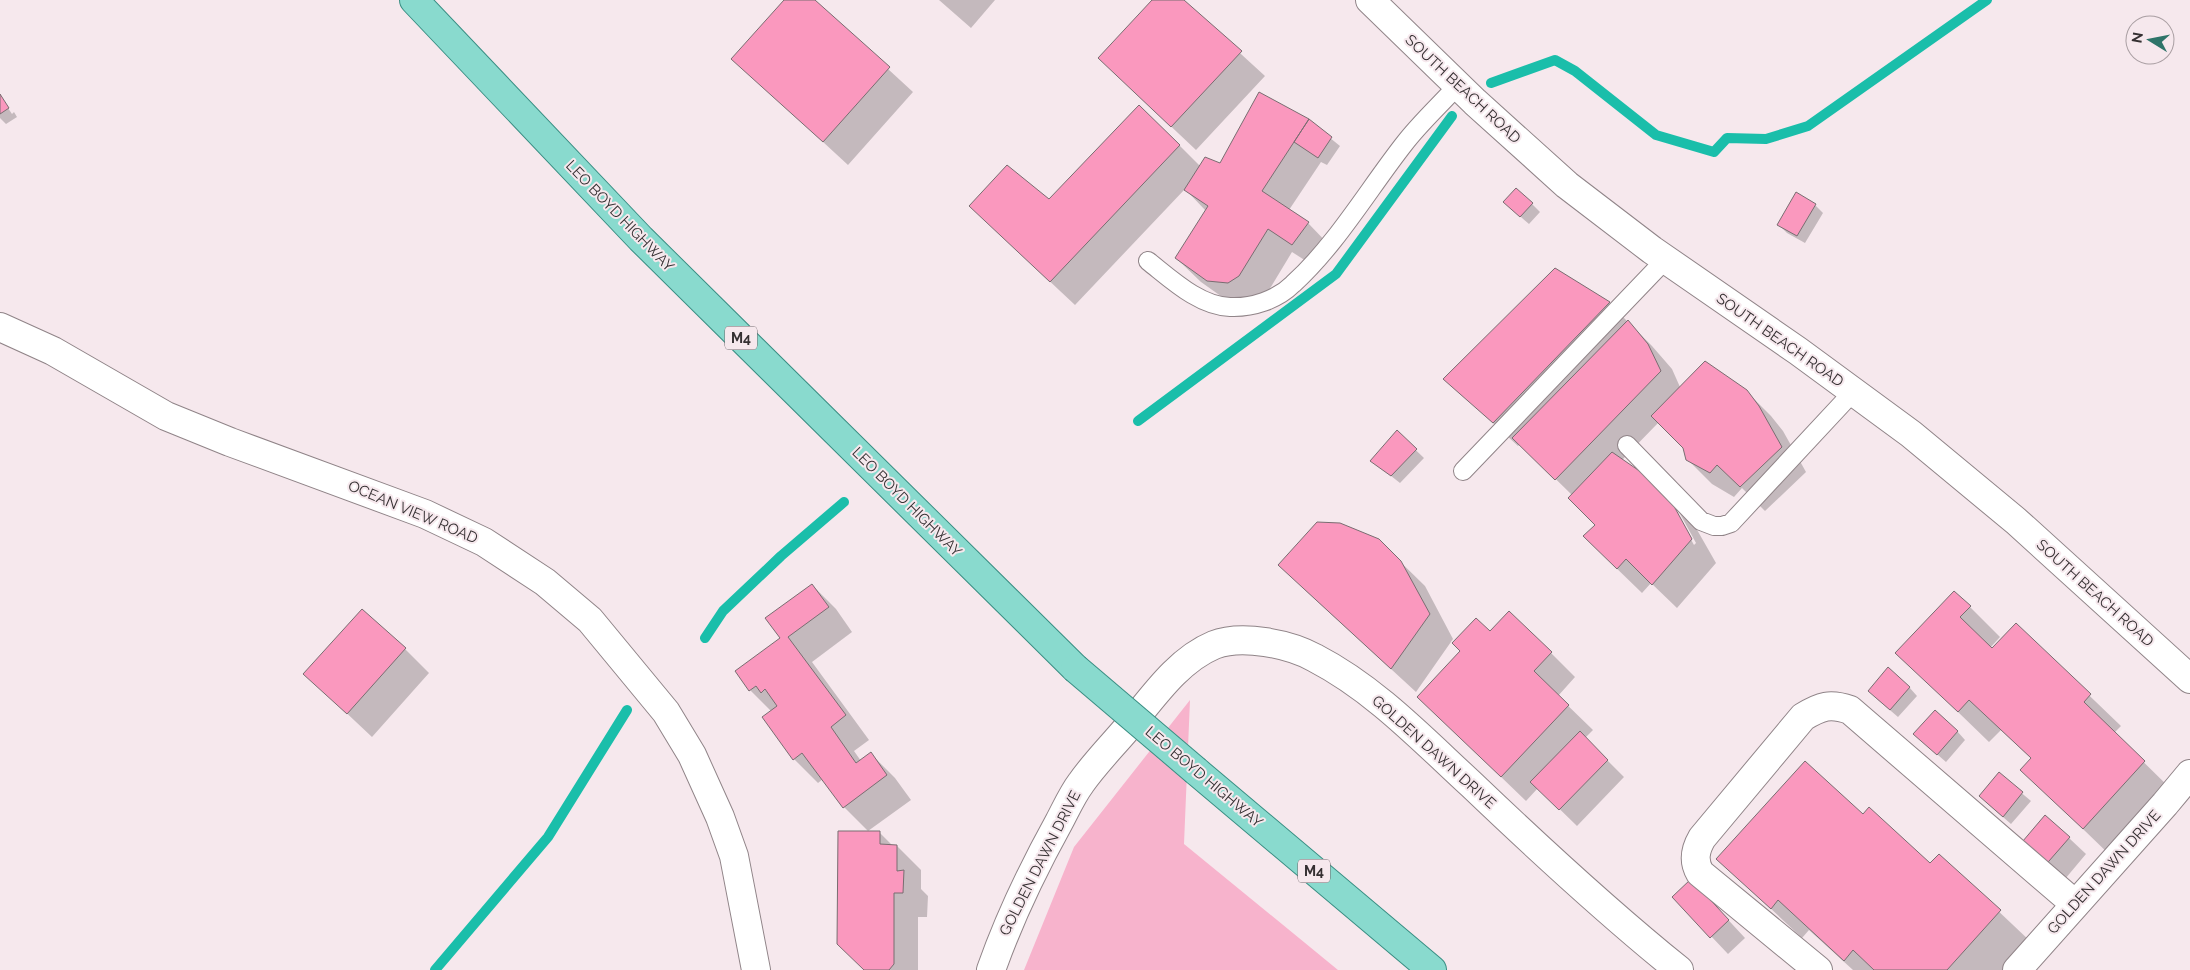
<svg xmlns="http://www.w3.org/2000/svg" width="2190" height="970" viewBox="0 0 2190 970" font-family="Raleway,sans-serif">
	<rect width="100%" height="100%" fill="#f6e8ed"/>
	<path fill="#f7b3cc" d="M1190 700 1184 844 1338 970H1024L1074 847Z"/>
	<path fill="#0003" fill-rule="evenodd" d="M785 0H813L913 92 848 165 733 59Z
		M939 0H995L971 28Z
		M1153 0H1182L1265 76 1196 150 1124 82Z
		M1259 93 1308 120 1340 146 1327 165 1321 162 1289 210 1308 223 1332 248 1317 268 1292 252 1263 300 1232 304 1201 282 1176 258 1206 211 1185 189 1075 305 995 230 1049 200 1179 145 1201 167 1220 165Z
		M0 96 12 114 14 112 17 117 6 124 0 118Z
		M1532 204 1540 212 1529 224 1513 210Z
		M1815 205 1823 213 1805 243 1787 233 1779 225Z
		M1556 269 1609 303 1652 346 1672 369 1680 387 1705 362 1746 391 1771 416 1783 431 1806 472 1765 511 1742 488 1734 497 1712 484 1688 460 1684 448 1659 422 1622 460 1663 489 1688 514 1716 563 1677 608 1651 583 1642 593 1609 561 1585 536 1596 525 1569 498 1572 495 1520 444 1518 446 1445 379ZM1669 499H1672L1696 543 1694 545Z
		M1397 432 1424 458 1400 483 1372 461Z
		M1378 540 1425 586 1453 639 1416 692 1304 589Z
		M812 585 836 609 852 632 812 662 869 740 854 751 861 761 871 754 895 778 911 800 868 831 844 807 823 779 818 783 794 759 772 712 750 690Z
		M1970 607 2000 637 1990 648 1992 650 2016 625 2121 726 2114 733 2175 793 2114 859 2022 770 2032 759 2001 730 1989 742 1897 653Z
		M1490 633 1551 653 1575 677 1558 696 1593 730 1585 738 1624 777 1577 826 1538 788 1526 801 1443 721Z
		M405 649 429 673 372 737 305 674Z
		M1909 687 1917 696 1898 717 1877 699Z
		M1957 731 1965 740 1946 762 1923 742Z
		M1999 774 2031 801 2011 824 1988 804Z
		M1863 815 1930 865 1939 855 2031 942 2005 970H1853L1809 930 1802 938 1718 859Z
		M879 832 893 846H897L921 870V889L928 896 927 917H918V970H865Z
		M2069 838 2086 854 2060 885 2035 864Z
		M1674 897H1707L1745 938 1728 954Z"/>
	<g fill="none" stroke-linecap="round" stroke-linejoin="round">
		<path stroke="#1abeaa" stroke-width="10" d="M1491 83 1555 60 1575 71 1656 135 1714 152 1727 138 1766 139 1808 126 1987 0
			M1138 421 1336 274 1452 116
			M705 638 723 611 781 556 844 502
			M435 970 548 837 627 710"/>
	</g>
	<path fill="#fa98be" stroke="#796d71" d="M784 0H815L890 67 823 142 731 59Z
		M1152 0H1184L1242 51 1171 127 1098 58Z
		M1259 92 1309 119 1262 191 1309 222 1292 245 1268 229 1239 276 1228 283 1207 281 1175 258 1208 206 1184 190 1205 157 1220 163Z
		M0 94 9 108 0 114Z
		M1139 105 1180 145 1050 282 969 206 1007 165 1049 199Z
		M1309 119 1332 137 1318 158 1294 142Z
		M1516 188 1533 203 1520 217 1503 202Z
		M1796 192 1816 204 1797 236 1777 225Z
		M1555 268 1610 302 1493 423 1443 379Z
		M1628 320 1648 344 1661 371 1555 480 1512 438Z
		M1705 361 1747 390 1759 406 1782 447 1740 487 1717 465 1710 473 1686 460 1683 448 1651 416Z
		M1397 430 1417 449 1391 476 1370 461Z
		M1612 452 1664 488 1692 539 1652 585 1626 559 1617 569 1583 536 1595 525 1568 498Z
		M1317 522 1340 523 1379 539 1401 561 1430 614 1391 669 1278 565Z
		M812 584 829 607 788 637 846 715 831 727 856 763 871 752 887 775 843 808 802 753 793 760 762 717 777 706 765 689 761 693 756 686 749 691 735 671 780 638 765 618Z
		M1954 591 1971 606 1960 617 1992 648 2016 623 2091 694 2084 702 2145 761 2083 829 2020 770 2031 758 1969 700 1958 712 1895 653Z
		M362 609 406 648 347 714 303 674Z
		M1509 611 1552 652 1534 671 1569 705 1501 777 1417 697 1460 651 1452 643 1476 618 1490 631Z
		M1888 667 1910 687 1890 710 1868 691Z
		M1935 710 1958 731 1937 755 1913 734Z
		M1580 731 1608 760 1559 810 1530 782Z
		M1805 761 1863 814 1869 807 1930 863 1939 854 2001 910 1947 970H1874L1853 950 1844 961 1778 900 1771 909 1716 859Z
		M1999 772 2023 792 2003 817 1979 796Z
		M2045 815 2070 837 2042 869 2017 848Z
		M838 831H880V844L897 845V871L904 870 903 893H894V964L889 970H864L837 944Z
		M1691 879 1729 920 1710 938 1672 897Z"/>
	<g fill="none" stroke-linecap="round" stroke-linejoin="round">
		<defs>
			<path id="service" d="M1148 261C1171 279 1199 306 1230 307 1252 308 1277 300 1293 284 1336 245 1368 190 1404 144 1420 123 1440 105 1458 85
				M1627 445 1701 521 1714 526H1722L1731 523 1853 392
				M1463 471 1665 260"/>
			<path id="minor" d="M1370 0 1475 102 1567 185 1652 250 1798 351 1911 434 2016 521 2190 679
				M0 327 53 351 166 416 230 442 425 514 484 542 545 582 590 620 666 712 692 755 720 817 734 856 756 970
				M991 970C1009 919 1033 869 1059 822 1066 809 1072 795 1081 783 1095 763 1113 745 1129 726 1153 697 1178 660 1214 645 1242 634 1290 644 1315 658 1375 689 1423 740 1472 785 1539 849 1607 912 1679 970
				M1818 970 1700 873C1693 861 1695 850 1702 838L1803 717C1821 706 1830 703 1850 710L2075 904
				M2017 970 2165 804 2190 774"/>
			<path id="primary" d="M414 0 641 239 1075 668
				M1196 771 1432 970"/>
		</defs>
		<use href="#service" stroke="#908488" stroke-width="20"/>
		<use href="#minor" stroke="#908488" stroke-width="30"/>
		<use href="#primary" stroke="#398e83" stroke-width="30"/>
		<use href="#service" stroke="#fff" stroke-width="18"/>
		<use href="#minor" stroke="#fff" stroke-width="28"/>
		<use href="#primary" stroke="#89dace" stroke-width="28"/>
		<defs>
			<path id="primary-bridge" d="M1075 668 1196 771"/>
		</defs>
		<use href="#primary-bridge" stroke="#398e83" stroke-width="30" stroke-linecap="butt"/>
		<use href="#primary-bridge" stroke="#89dace" stroke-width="28"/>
	</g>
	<g text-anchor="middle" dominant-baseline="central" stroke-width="4" stroke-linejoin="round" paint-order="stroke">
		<g fill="#f6e8ed" stroke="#6f676a" stroke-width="1">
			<rect x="725" y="326.5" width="32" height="23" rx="4"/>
			<rect x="1298" y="859.5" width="32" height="23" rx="4"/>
		</g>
		<g font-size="14" font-weight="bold" fill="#353032">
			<text x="741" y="338">M4</text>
			<text x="1314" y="871">M4</text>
		</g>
		<g font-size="15" fill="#353032" stroke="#f6e8ed">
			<text transform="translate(1463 89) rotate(43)">SOUTH BEACH ROAD</text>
			<text transform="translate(620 216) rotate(46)">LEO BOYD HIGHWAY</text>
			<text transform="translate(1780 340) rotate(35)">SOUTH BEACH ROAD</text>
			<text transform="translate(907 502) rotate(45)">LEO BOYD HIGHWAY</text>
			<text transform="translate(413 512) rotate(23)">OCEAN VIEW ROAD</text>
			<text transform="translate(2095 593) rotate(42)">SOUTH BEACH ROAD</text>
			<text transform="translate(1434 752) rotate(42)">GOLDEN DAWN DRIVE</text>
			<text transform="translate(1204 777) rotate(40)">LEO BOYD HIGHWAY</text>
			<text transform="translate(1040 863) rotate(-63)">GOLDEN DAWN DRIVE</text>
			<text transform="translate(2104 872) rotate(-48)">GOLDEN DAWN DRIVE</text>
		</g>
	</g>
	<g transform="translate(2150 40) rotate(280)"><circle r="24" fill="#f6e8ed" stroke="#a99ea2"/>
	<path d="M0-4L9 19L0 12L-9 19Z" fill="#2e7469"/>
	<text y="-8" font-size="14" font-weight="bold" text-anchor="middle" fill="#353032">N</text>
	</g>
</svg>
